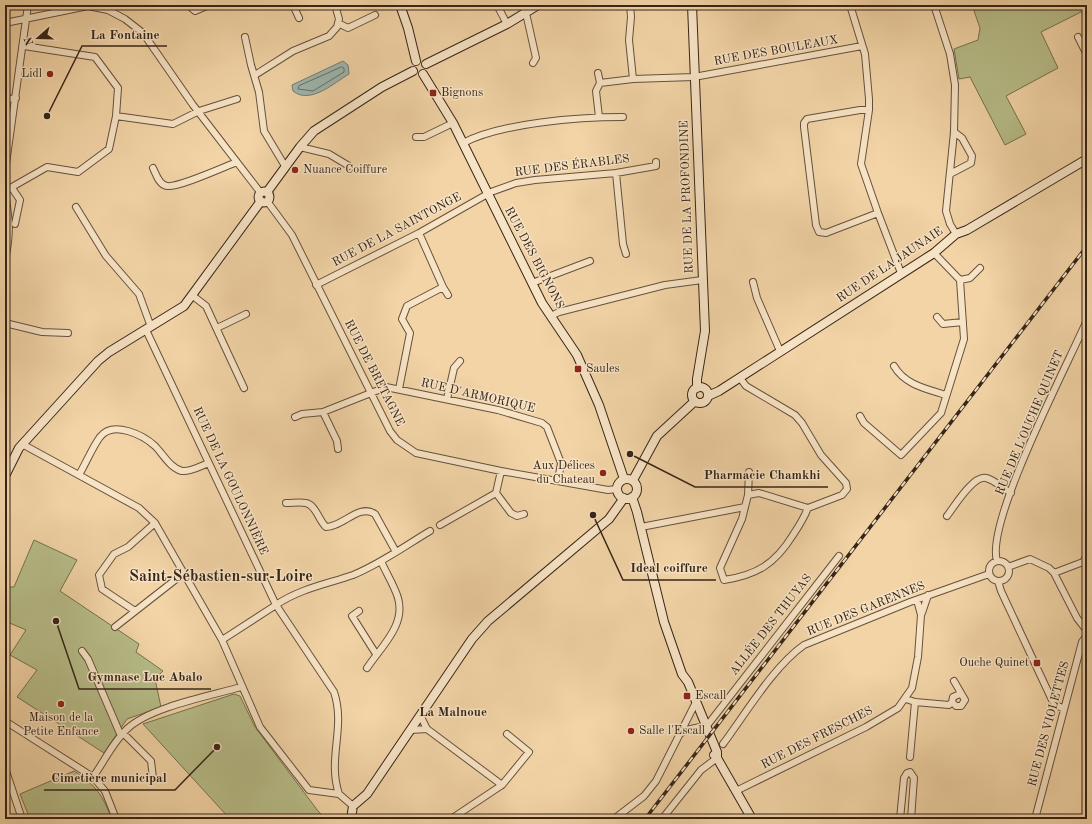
<svg xmlns="http://www.w3.org/2000/svg" width="1092" height="824" viewBox="0 0 1092 824" font-family="'Old Standard TT',serif">
	<rect width="100%" height="100%" fill="#f2d4a6"/>
	<filter id="stains"><feTurbulence type="fractalNoise" baseFrequency=".005" numOctaves="4"/><feColorMatrix values="0 0 0 0 .2 0 0 0 0 .09 0 0 0 0 .02 0 0 0 .5 -.17"/></filter>
	<radialGradient id="worn" r=".72"><stop offset=".6" stop-color="#630" stop-opacity="0"/><stop offset="1" stop-color="#630" stop-opacity=".3"/></radialGradient>
	<path fill="#b7bd89" stroke="#767150" d="M972 5 1087 6V9L1041 32 1058 68 1006 96 1026 134 1005 145 970 77 959 79 954 49 978 40 980 28Z
		M34 540 77 560 60 591 139 644 136 652 163 671 155 679 161 707 127 719 104 753 17 697 37 670 10 655 26 630 5 621V587H14Z
		M234 694 240 696 255 727 318 811 326 819H230L143 724Z
		M74 771C97 786 102 795 112 819H30L20 794Z"/>
	<path fill="#9db7b0" stroke="#747d73" d="M343 61 348 65 349 74C334 83 310 105 293 91L292 85Z"/>
	<g fill="none" stroke-linecap="round" stroke-linejoin="round">
		<path stroke="#6a6e64" stroke-width="1" d="M342 67 344 68V72L313 91 298 89 299 86Z"/>
		<defs>
			<path id="street" d="M188 5 195 11 209 5
				M293 5 299 18
				M497 5 507 24
				M630 5 631 17 629 40 633 79
				M730 5H741
				M850 5 865 54 869 99V110L861 164 878 213 901 273
				M934 5 950 54 955 85 954 132 946 211 950 224 956 234
				M526 13 536 58 533 63
				M5 23 88 6 108 10 125 19 143 33 193 105 260 192
				M338 23 348 28 375 15
				M245 37 251 65 259 92 264 131 285 166
				M1078 37 1087 55
				M598 73 600 83
				M255 75 293 51 329 36 337 27 339 19 335 5
				M5 99 16 98
				M869 110H860L807 119 804 123V127L816 225 819 232 826 233 878 213
				M116 116 173 124 199 111 237 99
				M599 117 596 91 600 83 633 79 694 77 862 46
				M416 137H424L453 123
				M463 143C501 123 579 117 623 117
				M300 147 329 154 349 166
				M153 168C156 174 159 185 167 186 178 188 224 167 237 162
				M5 171 28 5
				M616 173 623 244 626 254
				M950 174 971 163 972 156 962 138 954 132
				M12 188 20 200 15 224
				M267 201 292 235 390 431 397 440 416 453 501 471 608 490 617 489
				M76 207 106 256 139 294 151 327
				M419 233 443 287 448 295
				M5 260C11 233 9 219 5 191L47 167 78 172 109 149 116 116 118 88 95 57 24 46
				M960 280 970 278 980 268
				M753 282 757 298 780 351
				M532 283 590 261
				M316 285 419 233 491 192 516 183 535 180 616 173 656 166V162
				M193 296 206 306 244 388
				M551 316 559 312 665 285 702 280
				M937 317 943 324 963 322
				M5 323 42 332 68 333
				M217 328 246 314
				M146 330 276 605 222 640
				M894 366C905 385 927 389 946 395
				M740 378 746 386 795 415 802 423 821 455 846 483 847 489 842 495 808 508 759 493 748 495 742 519 720 568 724 580C757 575 775 564 793 535 799 526 804 518 808 508
				M399 389 410 333 402 319 407 306 443 287
				M447 399 454 368 460 361
				M323 412 337 441 338 449
				M860 416 864 423 901 455 941 413 964 339 960 280 934 253
				M295 417 302 414 323 412 386 387 498 410 542 423 547 427 561 463 558 481
				M22 444 139 508 155 523 222 640 260 727 309 790 339 794 353 806
				M79 475C86 463 92 448 100 437 113 420 143 435 155 446 163 454 170 468 182 471 191 472 200 466 209 463
				M496 493 511 513 517 516 524 514
				M748 495 749 472
				M286 503C293 503 300 502 306 503 316 505 319 521 326 527 343 527 359 503 375 514L396 552
				M947 516C954 507 973 475 986 478 995 480 1003 489 1011 493
				M440 525 496 493 501 471
				M641 527 745 507
				M997 561C985 522 1068 364 1087 320
				M989 571a10 10 0 1 1 20 0a10 10 0 1 1-20 0Z
				M1008 567 1030 559 1049 568 1054 573 1077 618 1087 631
				M1054 573 1083 562 1087 555
				M998 581 1001 591 1052 700 1056 705 1064 709
				M135 611 102 589 99 575 114 554 128 547 155 523
				M359 611 352 616 376 654
				M922 613 928 595
				M115 627 184 573
				M82 651 88 659 121 736
				M367 668C381 647 406 625 398 598 394 585 386 573 381 561
				M954 681 965 700 961 706H956L952 702 953 697 960 694
				M906 699 915 702 910 757
				M915 702 949 705 952 702
				M420 715 427 729 502 785
				M5 721 93 777 105 791 116 819
				M706 727 839 556
				M411 730 427 729
				M123 733 151 761 153 778
				M680 734 686 730 700 727
				M723 744C746 713 774 666 804 645L910 602 989 574
				M5 768 22 819
				M93 777C104 762 113 742 127 729 150 707 210 696 241 687
				M736 791 866 727 898 708 912 688 918 657 921 615 917 600
				M339 794C327 758 346 728 334 692L276 605C299 589 327 584 353 575 380 564 405 546 430 531
				M451 819 502 785 529 752 507 734
				M614 819 644 796 656 781 696 702
				M662 819 701 770 717 758
				M900 819 904 778 907 773 910 772 914 778 911 819
				M1035 819 1082 642 1087 635"/>
			<path id="secondary" d="M400 5 408 28 416 61
				M692 5 705 331 697 379V388
				M426 64 507 24 538 5
				M423 74 453 123 542 303 577 355 599 405 624 479
				M258.5 197a5.5 5.5 0 1 1 11 0a5.5 5.5 0 1 1-11 0Z
				M267 192 300 147 314 131 382 87 413 71
				M692 395a8 8 0 1 1 16 0a8 8 0 1 1-16 0Z
				M708 396 719 391 934 253 956 234 967 230 1087 159
				M5 476 19 448 98 361 109 352 184 306 261 201
				M617 489a10 10 0 1 1 20 0a10 10 0 1 1-20 0Z
				M633 480 657 436 695 401
				M632 497 637 512 664 622 682 674 688 682 717 752V758
				M714 755 717 758 752 819
				M351 819 353 806 367 794 472 639 488 621 609 519 624 498"/>
		</defs>
		<use href="#street" stroke="#65513c" stroke-width="8"/>
		<use href="#secondary" stroke="#362518" stroke-width="10"/>
		<use href="#street" stroke="#f7e3c5" stroke-width="6"/>
		<use href="#secondary" stroke="#f7e3c5" stroke-width="8"/>
		<defs>
			<path id="rail" d="M645 819 1087 246"/>
		</defs>
		<use href="#rail" stroke="#362518" stroke-width="3.5"/>
		<use href="#rail" stroke="#f7e3c5" stroke-width="2" stroke-dasharray="6" stroke-linecap="butt"/>
	</g>
	<g fill="#8f2418" stroke="#f7e3c5" stroke-width="1.5">
		<circle cx="50" cy="74" r="4"/>
		<rect x="429" y="89" width="8" height="8" rx="2"/>
		<circle cx="295" cy="170" r="4"/>
		<rect x="574" y="365" width="8" height="8" rx="2"/>
		<circle cx="603" cy="473" r="4"/>
		<rect x="1033" y="659" width="8" height="8" rx="2"/>
		<rect x="683" y="692" width="8" height="8" rx="2"/>
		<circle cx="61" cy="704" r="4"/>
		<circle cx="631" cy="731" r="4"/>
	</g>
	<g text-anchor="middle" dominant-baseline="central" stroke-width="3" stroke-linejoin="round" paint-order="stroke">
		<g font-size="12" fill="#362518" stroke="#f7e3c5">
			<text transform="translate(776 51) rotate(-10)">RUE DES BOULEAUX</text>
			<text transform="translate(572 166) rotate(-7)">RUE DES ÉRABLES</text>
			<text transform="translate(687 197) rotate(-92)">RUE DE LA PROFONDINE</text>
			<text transform="translate(397 230) rotate(-28)">RUE DE LA SAINTONGE</text>
			<text transform="translate(534 258) rotate(62)">RUE DES BIGNONS</text>
			<text transform="translate(890 265) rotate(-34)">RUE DE LA JAUNAIE</text>
			<text transform="translate(374 373) rotate(63)">RUE DE BRETAGNE</text>
			<text transform="translate(478 396) rotate(13)">RUE D'ARMORIQUE</text>
			<text transform="translate(1030 423) rotate(-67)">RUE DE L'OUCHE QUINET</text>
			<text transform="translate(230 481) rotate(65)">RUE DE LA GOULONNIÈRE</text>
			<text transform="translate(866 609) rotate(-22)">RUE DES GARENNES</text>
			<text transform="translate(771 625) rotate(-52)">ALLÉE DES THUYAS</text>
			<text transform="translate(1049 724) rotate(-75)">RUE DES VIOLETTES</text>
			<text transform="translate(817 738) rotate(-27)">RUE DES FRESCHES</text>
		</g>
		<g font-size="12" fill="#362518" stroke="#f7e3c5" text-anchor="start">
			<text x="42" y="74" text-anchor="end">Lidl</text>
			<text x="441" y="93">Bignons</text>
			<text x="303" y="170">Nuance Coiffure</text>
			<text x="586" y="369">Saules</text>
			<text x="595" y="466" text-anchor="end">Aux Délices<tspan x="595" dy="14">du Chateau</tspan></text>
			<text x="1029" y="663" text-anchor="end">Ouche Quinet</text>
			<text x="695" y="696">Escall</text>
			<text x="61" y="718" text-anchor="middle">Maison de la<tspan x="61" dy="14">Petite Enfance</tspan></text>
			<text x="639" y="731">Salle l'Escall</text>
		</g>
		<g font-size="13" font-weight="bold" fill="#362518" stroke="#f7e3c5">
			<text x="453" y="712">La Malnoue</text>
		</g>
		<g font-size="16" font-weight="bold" fill="#362518" stroke="#f7e3c5">
			<text x="221" y="577">Saint-Sébastien-sur-Loire</text>
		</g>
	</g>
	<path fill="none" stroke="#362518" stroke-width="1.5" d="M47 116L82 46H167M630 454L695 487H828M593 515L623 580H716M56 621L79 689H211M217 747L175 790H44"/>
	<g fill="#362518" stroke="#f7e3c5" stroke-width="1.5">
		<circle cx="47" cy="116" r="4"/>
		<circle cx="630" cy="454" r="4"/>
		<circle cx="593" cy="515" r="4"/>
		<circle cx="56" cy="621" r="4"/>
		<circle cx="217" cy="747" r="4"/>
	</g>
	<g font-size="13" text-anchor="middle" font-weight="bold" fill="#362518" stroke="#f7e3c5" stroke-width="3" stroke-linejoin="round" paint-order="stroke">
		<text x="125" y="39">La Fontaine</text>
		<text x="762" y="479">Pharmacie Chamkhi</text>
		<text x="669" y="572">Ideal coiffure</text>
		<text x="145" y="681">Gymnase Luc Abalo</text>
		<text x="109" y="782">Cimetière municipal</text>
	</g>
	<rect width="1092" height="824" fill="none" stroke="#f2d4a6" stroke-width="20"/>
	<rect x="6" y="6" width="1080" height="812" fill="none" stroke="#362518" stroke-width="2"/>
	<rect x="10" y="10" width="1072" height="804" fill="none" stroke="#362518"/>
	<g transform="translate(38 38) rotate(250)" stroke="#f7e3c5" stroke-width="3" paint-order="stroke">
	<path d="M0-3L7 15L0 10L-7 15Z" fill="#362518"/>
	<text y="-6" font-size="11" font-weight="bold" text-anchor="middle" fill="#362518">N</text>
	</g>
	<rect width="100%" height="100%" filter="url(#stains)"/>
	<rect width="100%" height="100%" fill="url(#worn)"/>
</svg>
